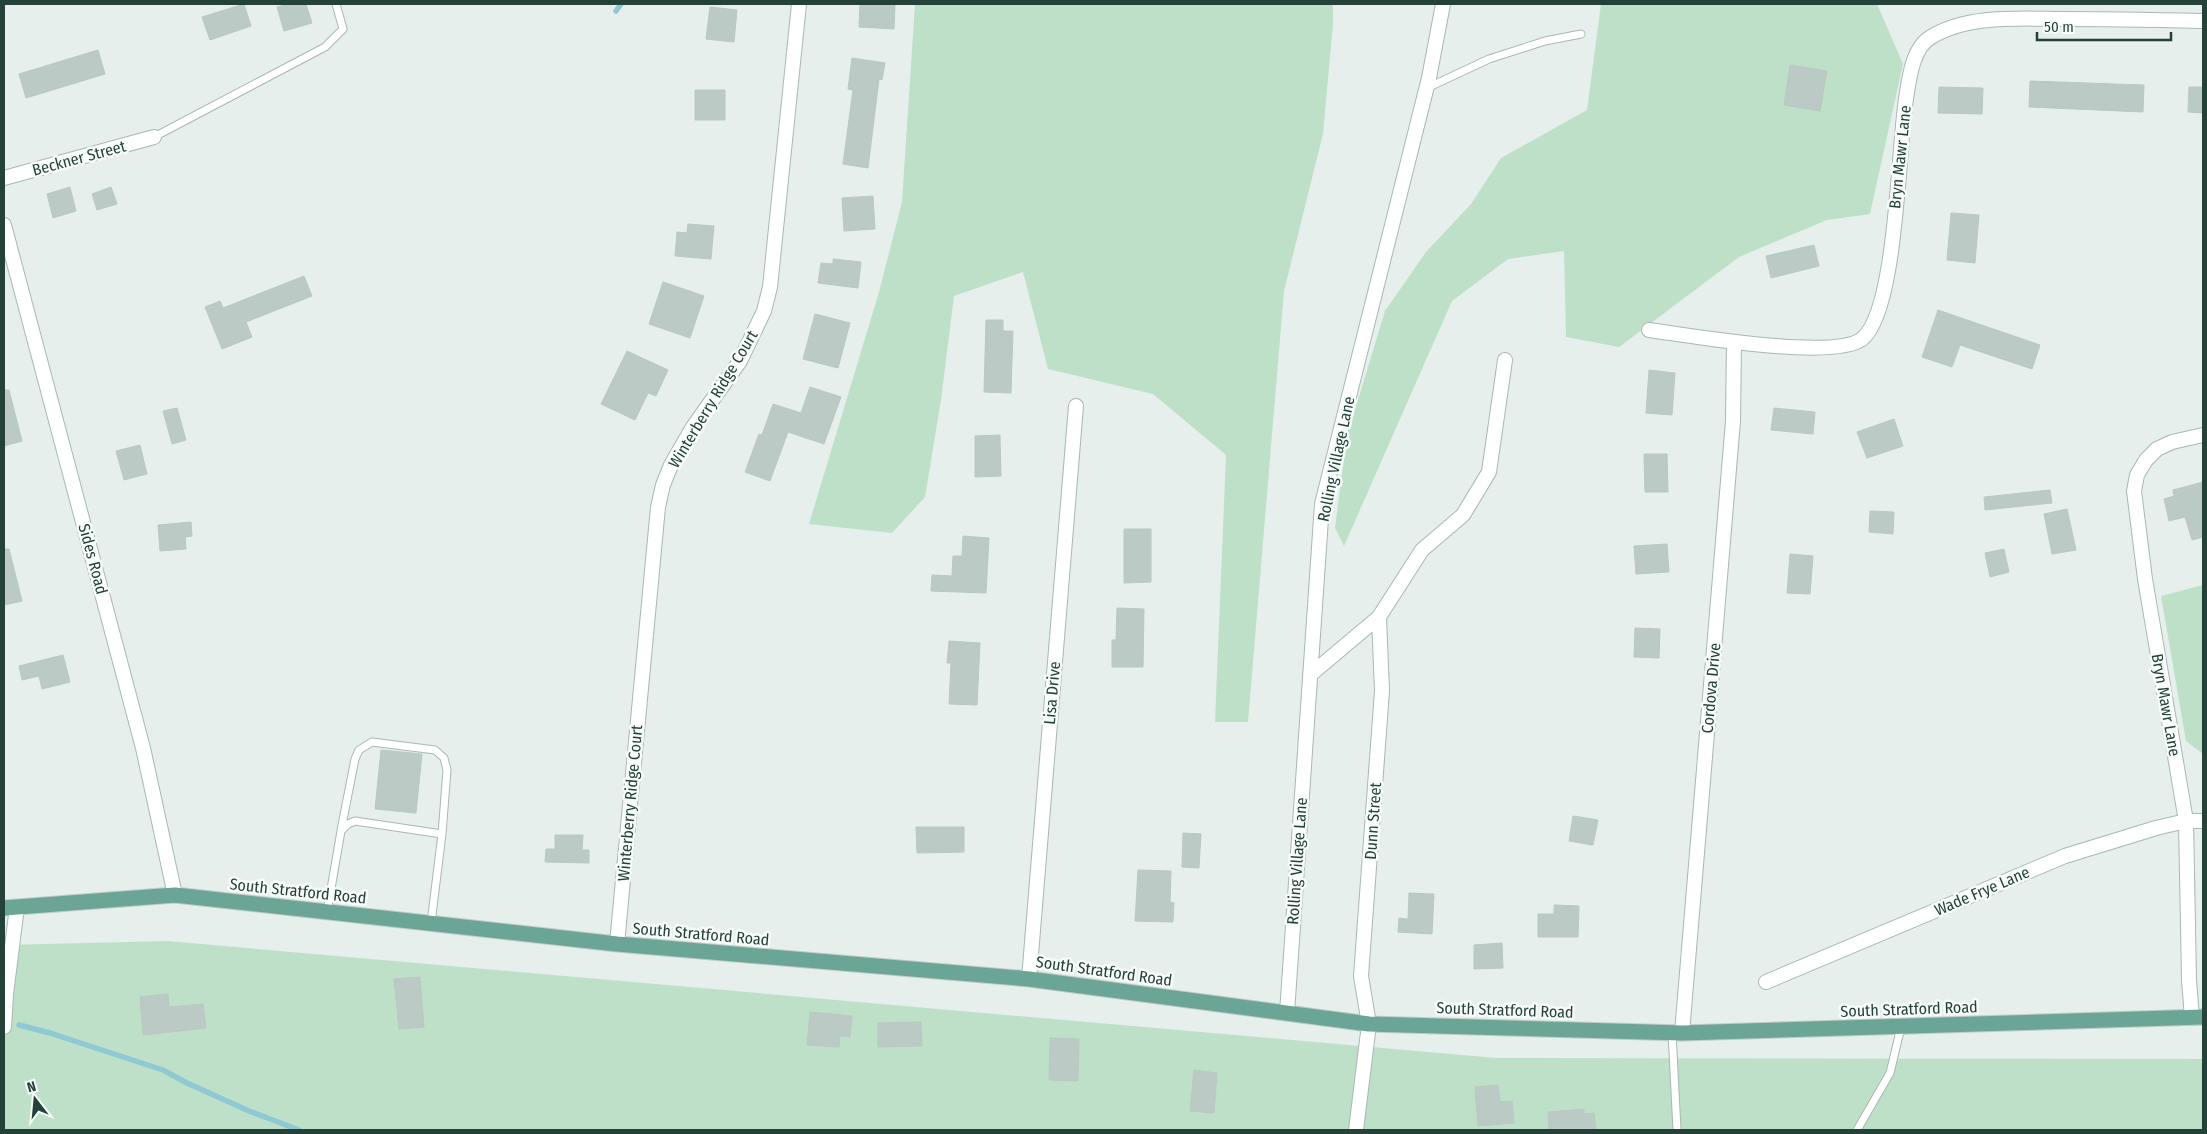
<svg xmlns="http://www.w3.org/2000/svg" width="2207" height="1134" viewBox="0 0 2207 1134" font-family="'Fira Sans Condensed',sans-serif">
	<rect width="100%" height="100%" fill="#e6efeb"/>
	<path fill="#bfe0c8" d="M915 4H1333V23L1323 134 1284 291 1248 722H1215L1226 455 1153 394 1048 369 1023 272 954 296 941 400 925 497 892 533 809 524 879 292 902 202Z
		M1601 4H1877L1903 64 1870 214 1827 220 1739 257 1619 347 1566 337 1564 251 1508 259 1452 301 1344 546 1335 528 1347 436 1385 311 1426 252 1471 204 1501 158 1587 110Z
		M2203 585V754L2186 741 2161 596Z
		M167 941 1496 1058 2203 1059V1130H4V945Z"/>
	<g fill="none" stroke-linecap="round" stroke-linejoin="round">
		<path stroke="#8ec9d4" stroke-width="5.5" d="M616 11 621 4
			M19 1025 50 1033 163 1070 187 1083 249 1111 299 1130"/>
	</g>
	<path fill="#bbcac4" stroke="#b8c9c2" d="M244 4 251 26 210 40 202 17Z
		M289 4H306L312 23 284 31 277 7Z
		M860 4H895L894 29 859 27Z
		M710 7 737 10 734 42 706 39Z
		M98 50 105 74 26 98 19 74Z
		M852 58 885 63 882 80 879 79 868 168 843 164 853 90 848 89Z
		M1790 65 1827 71 1820 111 1784 105Z
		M2030 81 2144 85 2143 112 2029 107Z
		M1939 87 1983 88 1982 114 1938 113Z
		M2189 87H2203V113L2188 112Z
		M695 90H725V120H695Z
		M70 187 76 211 53 218 47 194Z
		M111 187 117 204 97 210 92 194Z
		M873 196 875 229 844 231 842 198Z
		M1951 213 1979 215 1975 263 1947 260Z
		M688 224 714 226 711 259 675 256 677 232 687 233Z
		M1814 245 1819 266 1771 278 1766 256Z
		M833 259 861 262 858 288 818 283 821 263 833 264Z
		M304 276 312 296 246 322 252 337 222 349 205 307 220 301 223 308Z
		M663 282 704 296 690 338 649 324Z
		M1938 310 2040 345 2032 369 1960 345 1952 367 1922 357Z
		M815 314 850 323 838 368 803 359Z
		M986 320H1003V331H1013L1011 393 984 392Z
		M627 351 668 370 656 396 648 393 635 420 601 404Z
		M1649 370 1675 373 1672 415 1646 413Z
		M810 387 841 397 824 444 788 432 770 481 745 472 759 434 762 435 773 404 801 413Z
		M4 390H9L22 441 4 446Z
		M177 408 186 440 172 444 163 411Z
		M1774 408 1815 412 1813 434 1771 430Z
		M1894 419 1903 446 1867 458 1857 432Z
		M1000 435 1001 476 975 477V436Z
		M140 445 147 474 124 480 116 451Z
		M1644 454H1667L1668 492H1645Z
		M2203 482V537L2192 540 2185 517 2169 521 2164 499 2174 496 2173 490Z
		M2050 490 2052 503 1985 510 1984 497Z
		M2067 509 2076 550 2052 554 2044 514Z
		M1870 511 1894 512 1893 534 1869 532Z
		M191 522 192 536 185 537 186 549 160 551 158 525Z
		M1124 529H1151V582L1124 583Z
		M963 536 989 538 986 593 931 591 932 575 952 576 953 556H962Z
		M1667 544 1669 572 1636 574 1634 546Z
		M4 549H9L22 601 4 605Z
		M2004 549 2009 572 1990 577 1985 553Z
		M1790 554 1813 556 1810 594 1787 593Z
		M1117 608 1144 609 1143 667H1112V640H1116Z
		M1635 628 1660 629 1659 658 1634 657Z
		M949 641 980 643 977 705 949 704 951 663H947Z
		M63 655 70 682 42 689 39 676 22 680 19 666Z
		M381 750 422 754 416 813 375 809Z
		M1573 816 1598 820 1593 845 1569 841Z
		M916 827H964V852L917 853Z
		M1183 833 1201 834 1199 868 1182 867Z
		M555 835H583L582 850H589V863L545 862 546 849H555Z
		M1138 870 1171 871 1170 902 1174 903 1173 922 1135 921Z
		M1409 893 1434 894 1432 934 1398 932 1399 918 1408 919Z
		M1554 905 1579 906 1578 937H1538V914H1554Z
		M1502 943 1503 968 1474 969V945Z
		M420 977 424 1027 399 1029 394 979Z
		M168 994 169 1007 203 1004 206 1028 143 1035 140 997Z
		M810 1012 852 1016 850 1037 840 1036 839 1047 807 1045Z
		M921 1022 922 1046 878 1047V1023Z
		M1050 1038 1079 1039 1078 1081 1049 1080Z
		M1194 1070 1217 1073 1214 1113 1190 1111Z
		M1498 1085 1500 1102 1512 1101 1514 1123 1478 1126 1475 1087Z
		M1584 1109V1114L1594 1113 1596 1130H1549L1548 1112Z"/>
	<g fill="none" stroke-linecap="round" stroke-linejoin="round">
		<defs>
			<path id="lane" d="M1427 88 1489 59 1545 41 1581 34
				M154 137 325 47 343 29 336 4
				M341 830 355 759 359 750 372 742 435 750 444 758 447 770 442 834
				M327 912 341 831 348 824 355 821 442 834 431 923
				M1672 1033 1677 1130
				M1857 1130 1890 1073 1901 1027"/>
			<path id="street" d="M4 178 154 137
				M4 225 143 748 175 895
				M1649 330C1688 335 1833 361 1862 339 1897 311 1898 148 1906 99 1909 80 1912 48 1931 37 1969 14 2022 19 2065 19 2111 19 2157 20 2203 21
				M1310 675 1379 617 1422 550 1463 515 1489 472 1505 360
				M617 944 658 507 663 485 671 465 693 427 740 361 764 311 770 287 799 4
				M1029 979 1076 406
				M1766 982 2065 856 2156 828 2186 821H2203
				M1287 1013 1322 504 1429 78 1443 4
				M2192 1018 2189 980 2186 821 2145 579 2134 491 2137 475 2146 460 2157 449 2172 442 2203 435
				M4 1027 6 994 17 907
				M1682 1033 1733 421 1734 342
				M1356 1130 1369 1024 1361 976 1382 691 1379 617"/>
			<path id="primary" d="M4 908 175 895 617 944 1029 979 1369 1024 1682 1033 2203 1017"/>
		</defs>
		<use href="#lane" stroke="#a8b8b2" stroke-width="9"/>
		<use href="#street" stroke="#a8b8b2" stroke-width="16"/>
		<use href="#primary" stroke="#c2cac8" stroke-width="17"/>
		<use href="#lane" stroke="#fff" stroke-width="7"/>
		<use href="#street" stroke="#fff" stroke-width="14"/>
		<use href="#primary" stroke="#6aa596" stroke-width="15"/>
	</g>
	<g text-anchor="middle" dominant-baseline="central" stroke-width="5" stroke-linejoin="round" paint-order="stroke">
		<g font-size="16" fill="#24423a" stroke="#f7fbf9">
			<text transform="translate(1900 157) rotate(-84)">Bryn Mawr Lane</text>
			<text transform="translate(79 158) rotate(-15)">Beckner Street</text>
			<text transform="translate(713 399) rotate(-59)">Winterberry Ridge Court</text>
			<text transform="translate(1336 459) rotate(-78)">Rolling Village Lane</text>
			<text transform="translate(93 559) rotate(75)">Sides Road</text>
			<text transform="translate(1711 688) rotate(-85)">Cordova Drive</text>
			<text transform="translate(1052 693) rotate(-85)">Lisa Drive</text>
			<text transform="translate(2166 705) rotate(80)">Bryn Mawr Lane</text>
			<text transform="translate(630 803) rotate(-85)">Winterberry Ridge Court</text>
			<text transform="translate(1373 821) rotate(-86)">Dunn Street</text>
			<text transform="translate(1297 861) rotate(-86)">Rolling Village Lane</text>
			<text transform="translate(298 891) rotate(6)">South Stratford Road</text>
			<text transform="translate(1982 891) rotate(-23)">Wade Frye Lane</text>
			<text transform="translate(701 934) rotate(5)">South Stratford Road</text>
			<text transform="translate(1104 971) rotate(8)">South Stratford Road</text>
			<text transform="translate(1909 1009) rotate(-2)">South Stratford Road</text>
			<text transform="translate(1505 1010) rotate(2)">South Stratford Road</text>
		</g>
	</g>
	<rect width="2207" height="1134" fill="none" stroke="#24423a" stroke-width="10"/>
	<g transform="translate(35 1099) rotate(344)" stroke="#f7fbf9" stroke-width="4" paint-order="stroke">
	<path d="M0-4L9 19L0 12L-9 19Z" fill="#24423a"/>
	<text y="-8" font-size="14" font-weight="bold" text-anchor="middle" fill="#24423a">N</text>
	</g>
	<path d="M2037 32v8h134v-8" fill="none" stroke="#24423a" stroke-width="2.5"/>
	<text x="2044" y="32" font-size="15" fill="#24423a" stroke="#f7fbf9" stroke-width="4" paint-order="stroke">50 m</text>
</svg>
